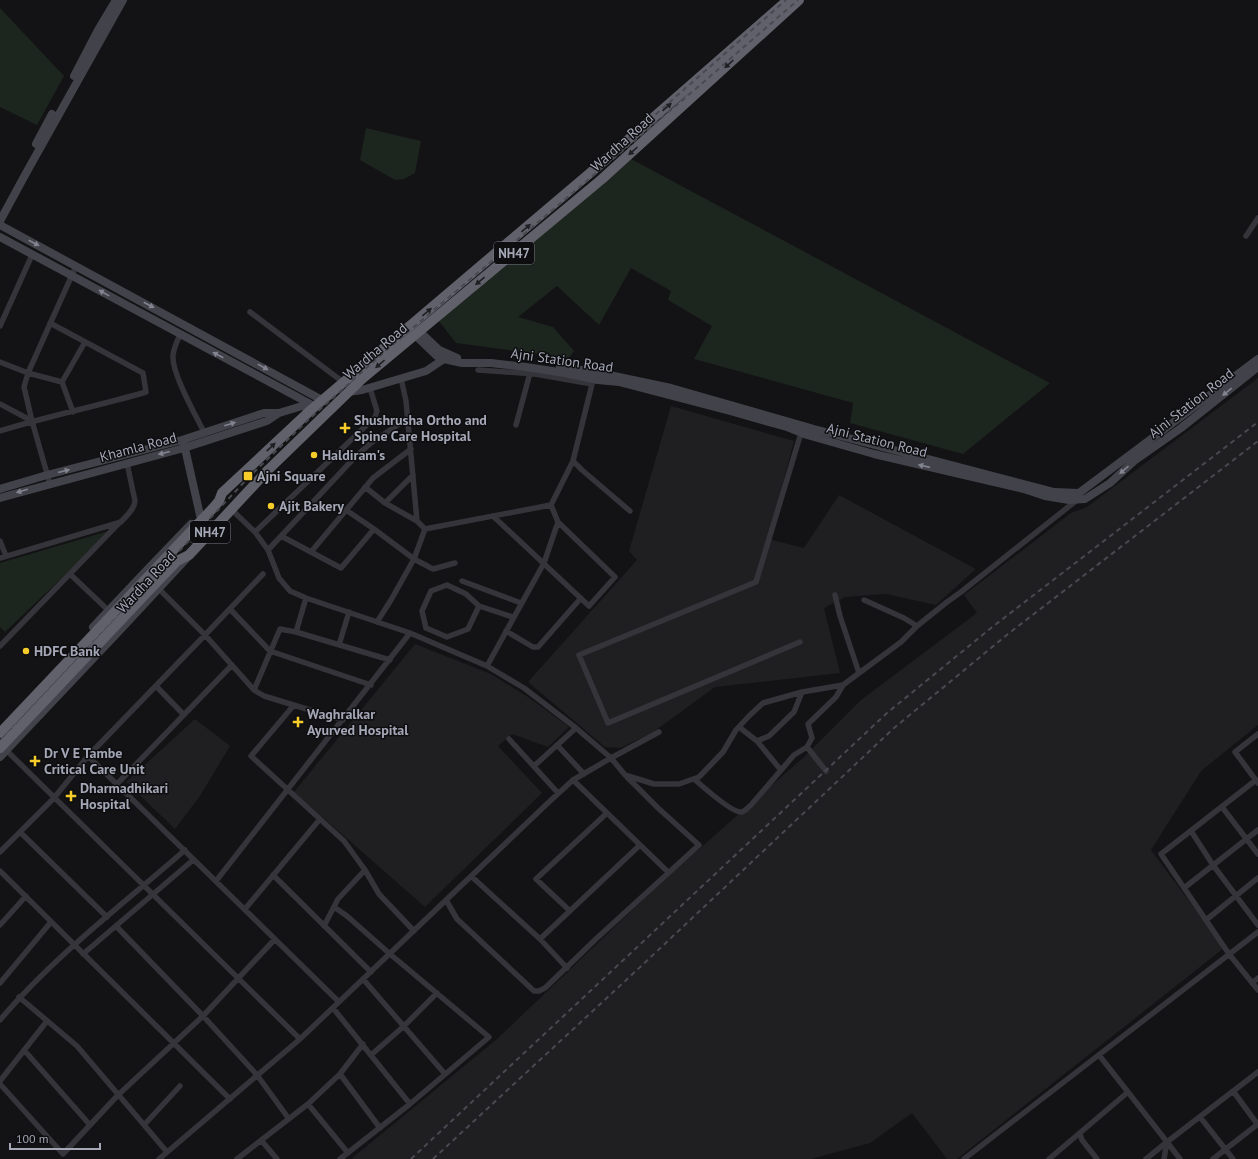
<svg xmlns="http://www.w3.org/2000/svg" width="1258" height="1159" viewBox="0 0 1258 1159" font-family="'PT Sans',sans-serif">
	<rect width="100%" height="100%" fill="#131315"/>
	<path fill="#1f1f22" d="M1258 378V725L1201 771 1151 850 1224 948 957 1159H947L912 1113 870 1143 811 1159H351L497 1039 666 878 805 756 861 700 977 613 964 595 1071 513 1087 507Z
		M671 406 794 441 768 539 804 548 839 495 976 569 936 605 886 594 845 597 824 608 840 673 715 687 652 733 620 748 605 747 528 682 637 560 629 551Z
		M415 644 491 674 528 697 569 727 548 747 512 734 498 746 542 793 425 907 294 792Z
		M195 719 230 746 200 796 175 829 126 782Z"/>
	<path fill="#1d251f" d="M0 8 64 76 37 125 0 107Z
		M366 128 421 141 415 173 404 179 395 180 360 160Z
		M631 159 1050 383 963 454 850 423 853 403 694 359 712 326 668 300 671 291 631 268 599 325 557 286 518 317 553 327 574 351 569 358 456 343 438 320Z
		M112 530 5 632 0 627V563Z"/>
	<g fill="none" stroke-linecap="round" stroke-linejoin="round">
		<path stroke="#34343a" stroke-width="5.5" d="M1246 236 1258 218
			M250 312 343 382
			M0 326 32 255
			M180 335C177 341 174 348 173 355 171 372 196 416 204 432
			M0 362 28 373 62 382
			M478 370 535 374 592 384
			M401 378 406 401 417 521 425 529 414 559 433 569 455 563
			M0 404 32 421
			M73 412 62 382 85 342
			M408 418 371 443 356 456 268 550 279 578 290 591 306 598 410 633 487 666 524 688 576 728 611 758 625 775 654 784H679L699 777 723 752 736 730 749 716 763 703 802 692 843 685 901 642 917 626 947 602 961 592 1077 500
			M516 425 530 373
			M0 431C48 416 98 406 146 392L143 373 50 323
			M573 461 582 470 630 511
			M50 484 32 421 24 387 28 373 76 266
			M365 487 385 503 417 521
			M385 503 413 475
			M551 505 573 461 594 376
			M232 510 255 532
			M346 510 374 529 414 559 391 600 377 622
			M493 516 589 606 615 577 558 522 551 505
			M425 529 551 505
			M281 536 311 552 373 478 411 449
			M0 541 6 556
			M268 550 255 532 375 417 377 411 370 388
			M311 552 341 568 374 529
			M0 558 121 522C126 516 134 510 135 501L127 463
			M70 574 109 611
			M462 581 521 603
			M159 589 205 635 254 690 264 696 343 720
			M835 595 840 616 859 673
			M864 600 904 618 917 626
			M479 606 468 629 447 637 426 628 422 611 431 591 447 585 466 594 479 606 513 617
			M230 609 270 651 371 685
			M506 631 533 647H538L581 598
			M296 632 306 598
			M800 642 608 723 579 655 756 582 801 433
			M339 645 349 612
			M0 646 120 522
			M487 666 544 563 558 522
			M156 686 184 715
			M254 690 280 629 296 632 390 660
			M294 705 251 756 344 841 365 870 379 894 414 931
			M739 727 757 741 769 736 794 712 802 692
			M509 739 558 793
			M757 741 780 769
			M557 745 584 774
			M6 750 300 1039
			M88 756 339 1002
			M534 766 576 728
			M826 771 807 747 812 738 808 724 836 697 843 685
			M694 779C702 786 732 813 741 812 745 812 748 807 751 805L794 755 807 747
			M573 780 668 872
			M1256 780 1161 854 1229 954 1258 990
			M1258 783 1235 752 1258 734
			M117 784 232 665
			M1222 807 1258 854
			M1191 831 1213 865 1258 925
			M20 832 107 917
			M0 852 54 798 88 756 205 635 263 574
			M0 871 230 1099
			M273 875 371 972
			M471 876 540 939 567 968
			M216 881 410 633
			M1184 888 1258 830
			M446 900 457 919 534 991H539L545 988 597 938 699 845 658 808 627 777
			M334 907 347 916 390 954 489 1037 410 1104 340 1159
			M245 909 320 819
			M570 911 536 879 607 813
			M1206 920 1258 878
			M0 925 26 896
			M116 926 203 1016 257 1075 289 1119
			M324 926 338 899 365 870
			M540 939 640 845
			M83 954 193 860
			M363 979 445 1074
			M0 983 51 922
			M1252 983 1258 978
			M19 997 77 1046 167 1152
			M333 1008 410 1104
			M0 1020C54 956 122 905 185 850
			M24 1050 90 1125
			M371 1055 404 1026 437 993
			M1099 1055 1167 1142
			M340 1074 380 1128
			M0 1081 47 1021
			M0 1084 63 1154 118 1095 203 1016 275 939
			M1233 1091 1258 1125
			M308 1104 348 1153
			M1200 1117 1233 1159
			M144 1125 180 1086
			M1080 1134 1082 1140 1097 1159
			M261 1140 277 1159
			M159 1159 300 1039 550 801 573 780 611 758 659 732
			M237 1159 308 1104 340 1074 363 1044
			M964 1159 1258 932
			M1049 1159 1128 1092
			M1146 1159 1167 1142 1164 1159
			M1180 1159 1167 1142 1258 1072
			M1213 1159 1258 1124"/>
		<path stroke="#42434a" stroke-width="8" d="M74 76 98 30 116 0
			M36 144 52 114
			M0 221 25 175 123 0
			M0 225 322 400
			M0 237 314 406
			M412 332 437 356 444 359 462 363H491L526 367 565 373 598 380 619 382 730 411 787 427 807 435 874 454 1024 489 1045 496 1069 500 1085 499 1110 483 1134 461 1181 428 1258 367
			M421 333 439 350 457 358
			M560 367 595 372 671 388 814 429 1054 492 1079 493 1258 359
			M348 392 362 390 426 371 444 359
			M184 444 200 515
			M0 489 47 475 182 440 264 413H279
			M0 498 184 448 267 421 279 413 302 406 311 409
			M93 627 144 573 191 524
			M0 757 122 628 187 558"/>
		<path stroke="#60616b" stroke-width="10" d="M154 585 177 561 189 555 268 470 362 379 602 179 799 0
			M0 733 214 507 219 501 222 493 312 409 590 173 788 0"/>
		<path stroke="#494a51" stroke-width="2" stroke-dasharray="5 4" stroke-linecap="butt" d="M615 150 786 0
			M0 741 249 477 308 420 390 347 684 99 798 0
			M411 1159 887 713 991 628 1258 422
			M433 1159 637 970 894 728 1008 634 1258 441"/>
		<path stroke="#60616b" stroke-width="10" d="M0 748 154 585"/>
	</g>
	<defs><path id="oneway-solid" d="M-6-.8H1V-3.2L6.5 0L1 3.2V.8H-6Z"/></defs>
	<g fill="#1e1f22">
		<use href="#oneway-solid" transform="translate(729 64) rotate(138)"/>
		<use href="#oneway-solid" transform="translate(667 107) rotate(-41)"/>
		<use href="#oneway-solid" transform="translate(633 151) rotate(138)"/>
		<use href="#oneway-solid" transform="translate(526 228) rotate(-40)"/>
		<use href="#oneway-solid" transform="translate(480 281) rotate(140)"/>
		<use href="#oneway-solid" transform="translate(427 312) rotate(-40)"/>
		<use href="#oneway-solid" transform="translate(380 364) rotate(140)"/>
		<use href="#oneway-solid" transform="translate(271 447) rotate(-43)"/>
	</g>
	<g fill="#828490">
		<use href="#oneway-solid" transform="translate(34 243) rotate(28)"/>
		<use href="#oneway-solid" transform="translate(104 293) rotate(-151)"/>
		<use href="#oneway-solid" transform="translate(149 305) rotate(28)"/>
		<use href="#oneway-solid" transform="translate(218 355) rotate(-152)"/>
		<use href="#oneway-solid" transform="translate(263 367) rotate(29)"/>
		<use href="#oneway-solid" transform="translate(1227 392) rotate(141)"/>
		<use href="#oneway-solid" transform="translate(230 424) rotate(-18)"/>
		<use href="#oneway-solid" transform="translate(164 453) rotate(166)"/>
		<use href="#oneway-solid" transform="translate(924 466) rotate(-167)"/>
		<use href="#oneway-solid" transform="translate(1124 470) rotate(139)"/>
		<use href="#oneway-solid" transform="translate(64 471) rotate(-14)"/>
		<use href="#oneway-solid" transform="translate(22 491) rotate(164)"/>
	</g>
	<g fill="#f5cc2a" stroke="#0e0e10" stroke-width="1.5">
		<path d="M343 422h4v4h4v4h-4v4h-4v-4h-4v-4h4z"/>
		<circle cx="314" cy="455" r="4"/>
		<rect x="243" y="471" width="10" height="10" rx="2"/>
		<circle cx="271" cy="506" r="4"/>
		<circle cx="26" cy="651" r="4"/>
		<path d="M296 716h4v4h4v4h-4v4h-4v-4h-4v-4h4z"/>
		<path d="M33 755h4v4h4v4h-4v4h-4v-4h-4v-4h4z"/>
		<path d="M69 790h4v4h4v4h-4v4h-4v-4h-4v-4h4z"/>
	</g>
	<g text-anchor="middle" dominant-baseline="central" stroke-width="3" stroke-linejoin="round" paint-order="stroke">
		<g fill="#0e0e10" stroke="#777984" stroke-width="1">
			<rect x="494" y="242" width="40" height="22" rx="3"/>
			<rect x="190" y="521" width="40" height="22" rx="3"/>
		</g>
		<g font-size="13" font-weight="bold" fill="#a4a7b6">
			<text x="514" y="253">NH47</text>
			<text x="210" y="532">NH47</text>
		</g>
		<g font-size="14" fill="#a4a7b6" stroke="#0e0e10">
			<text transform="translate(622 142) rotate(-42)">Wardha Road</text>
			<text transform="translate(375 351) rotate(-40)">Wardha Road</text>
			<text transform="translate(562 360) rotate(8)">Ajni Station Road</text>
			<text transform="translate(1191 403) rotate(-38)">Ajni Station Road</text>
			<text transform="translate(877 440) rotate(14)">Ajni Station Road</text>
			<text transform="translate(138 447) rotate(-15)">Khamla Road</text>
			<text transform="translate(146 582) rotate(-47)">Wardha Road</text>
		</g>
		<g font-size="14" font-weight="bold" fill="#a4a7b6" stroke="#0e0e10" text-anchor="start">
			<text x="354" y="420">Shushrusha Ortho and<tspan x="354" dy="16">Spine Care Hospital</tspan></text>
			<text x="322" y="455">Haldiram's</text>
			<text x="257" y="476">Ajni Square</text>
			<text x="279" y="506">Ajit Bakery</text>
			<text x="34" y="651">HDFC Bank</text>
			<text x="307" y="714">Waghralkar<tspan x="307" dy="16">Ayurved Hospital</tspan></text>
			<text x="44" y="753">Dr V E Tambe<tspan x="44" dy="16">Critical Care Unit</tspan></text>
			<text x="80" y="788">Dharmadhikari<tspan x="80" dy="16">Hospital</tspan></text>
		</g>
	</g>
	<path d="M10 1143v6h90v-6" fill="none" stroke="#a4a7b6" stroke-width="2"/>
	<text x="16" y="1143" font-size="12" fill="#a4a7b6" stroke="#0e0e10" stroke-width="3" paint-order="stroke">100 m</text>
</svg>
